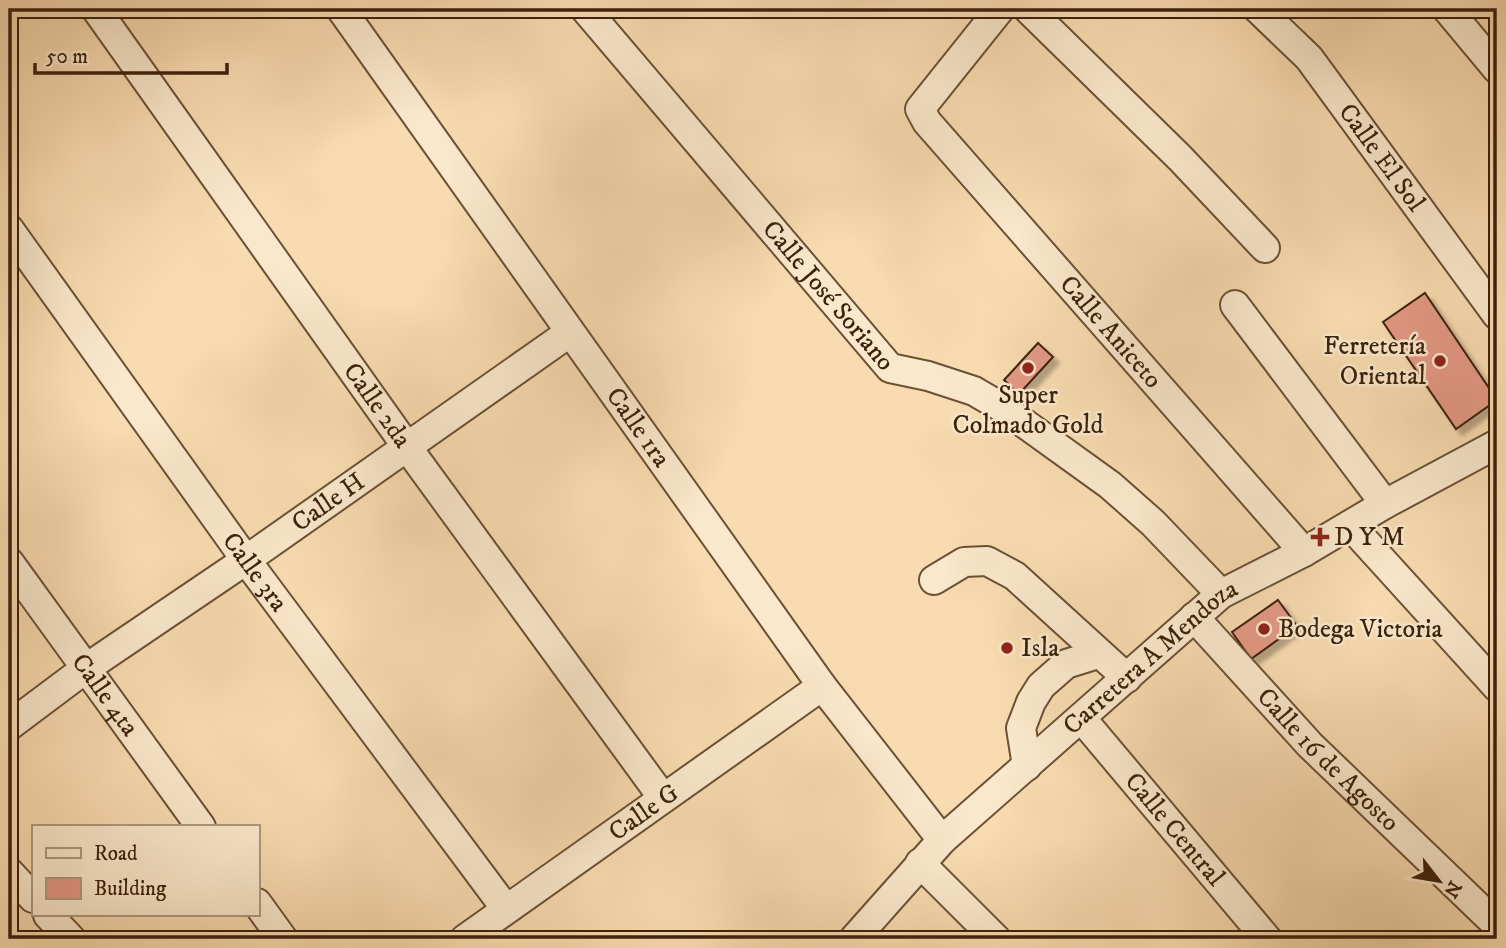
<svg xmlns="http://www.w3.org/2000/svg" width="1506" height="948" viewBox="0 0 1506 948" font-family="'IM FELL DW Pica',serif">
	<defs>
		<filter id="shadow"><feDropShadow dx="6" dy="6" stdDeviation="2" flood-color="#0004"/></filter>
	</defs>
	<rect width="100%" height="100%" fill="#f8dbb0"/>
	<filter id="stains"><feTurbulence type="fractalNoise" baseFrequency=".00286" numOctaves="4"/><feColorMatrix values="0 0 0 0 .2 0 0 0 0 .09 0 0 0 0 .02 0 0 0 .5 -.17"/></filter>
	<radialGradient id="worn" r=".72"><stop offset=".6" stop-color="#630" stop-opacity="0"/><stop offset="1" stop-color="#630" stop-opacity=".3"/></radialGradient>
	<path fill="#e39984" stroke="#3c210c" stroke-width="2" filter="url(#shadow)" d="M1425 293 1497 400 1456 429 1383 322Z
		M1038 343 1053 357 1019 394 1004 380Z
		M1278 600 1297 626 1251 659 1232 632Z"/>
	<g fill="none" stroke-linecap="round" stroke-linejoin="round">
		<defs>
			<g id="minor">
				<path id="s1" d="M96 9 407 447 663 798"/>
				<path id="s2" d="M341 9 822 686 942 840"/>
				<path id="s3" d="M585 9 890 368 928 376 974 391 1003 408 1110 485 1153 523 1221 594"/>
				<path id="s4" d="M1000 9 920 109 927 122 1304 552"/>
				<path d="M1028 9 1180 158 1265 248"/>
				<path id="s5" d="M1258 9 1309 58 1497 315"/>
				<path d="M1447 9 1497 69"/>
				<path id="s6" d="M9 229 246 560 506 909"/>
				<path d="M1235 305 1385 504"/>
				<path d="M1350 525 1497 687"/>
				<path id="s7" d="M9 562 201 827"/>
				<path d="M934 580 964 562 987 561 1015 576 1127 678"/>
				<path id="s8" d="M1194 617 1310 745 1497 925"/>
				<path id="s9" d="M1082 719 1267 939"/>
				<path id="s10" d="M9 726 85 669 246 560 569 333"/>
				<path d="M1027 766 1021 728 1031 702 1041 686 1066 664 1098 654"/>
				<path d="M920 863 996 939"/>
				<path d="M9 872 33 898"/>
				<path d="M257 903 283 939"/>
				<path d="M48 915 71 939"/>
				<path id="s11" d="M465 939 822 686"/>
				<path id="s12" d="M854 939 942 840 1221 594 1304 552 1385 504 1497 444"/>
			</g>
		</defs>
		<use href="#minor" stroke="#6b5035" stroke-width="32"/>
		<use href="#minor" stroke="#fae8cc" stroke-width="28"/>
	</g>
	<g fill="#8f2418" stroke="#fae8cc" stroke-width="2.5">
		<circle cx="1440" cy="361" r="7"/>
		<circle cx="1028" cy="368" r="7"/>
		<path d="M1316.5 526.5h7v7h7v7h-7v7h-7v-7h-7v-7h7z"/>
		<circle cx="1264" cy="629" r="7"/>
		<circle cx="1007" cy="648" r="7"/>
	</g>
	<g text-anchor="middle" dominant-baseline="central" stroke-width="5" stroke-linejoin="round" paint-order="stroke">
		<g font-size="26" fill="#3c210c" stroke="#fae8cc">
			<text stroke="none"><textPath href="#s5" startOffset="194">Calle El Sol</textPath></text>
			<text stroke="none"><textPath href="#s3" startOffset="376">Calle José Soriano</textPath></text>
			<text stroke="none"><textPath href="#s4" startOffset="422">Calle Aniceto</textPath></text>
			<text stroke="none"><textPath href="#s1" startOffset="486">Calle 2da</textPath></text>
			<text stroke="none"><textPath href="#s2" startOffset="513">Calle 1ra</textPath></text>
			<text stroke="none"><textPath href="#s10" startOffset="390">Calle H</textPath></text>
			<text stroke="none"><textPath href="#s6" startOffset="422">Calle 3ra</textPath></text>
			<text stroke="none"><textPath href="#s12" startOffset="410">Carretera A Mendoza</textPath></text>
			<text stroke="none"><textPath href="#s7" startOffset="164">Calle 4ta</textPath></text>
			<text stroke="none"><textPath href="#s8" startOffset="196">Calle 16 de Agosto</textPath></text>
			<text stroke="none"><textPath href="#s11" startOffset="219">Calle G</textPath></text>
			<text stroke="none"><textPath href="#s9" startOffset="144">Calle Central</textPath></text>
		</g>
		<g font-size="26" fill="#3c210c" stroke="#fae8cc" text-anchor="start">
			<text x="1426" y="346" text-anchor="end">Ferretería<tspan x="1426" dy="30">Oriental</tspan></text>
			<text x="1028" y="395" text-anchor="middle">Super<tspan x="1028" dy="30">Colmado Gold</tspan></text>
			<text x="1334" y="537">D Y M</text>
			<text x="1278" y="629">Bodega Victoria</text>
			<text x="1021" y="648">Isla</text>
		</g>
	</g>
	<rect width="1506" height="948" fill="none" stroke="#f8dbb0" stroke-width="35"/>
	<rect x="10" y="10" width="1485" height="927" fill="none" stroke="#3c210c" stroke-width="3.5"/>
	<rect x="18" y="18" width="1471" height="913" fill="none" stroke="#3c210c" stroke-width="2"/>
	<rect x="32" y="825" width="228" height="91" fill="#fae8cc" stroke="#ae987f" stroke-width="2"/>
	<rect x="46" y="848" width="35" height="10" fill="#fae8cc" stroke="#ae987f" stroke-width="2"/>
	<text x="94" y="860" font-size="21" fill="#3c210c">Road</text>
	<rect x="46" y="878" width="35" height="21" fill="#e39984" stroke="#ae987f" stroke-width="2"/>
	<text x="94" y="895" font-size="21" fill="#3c210c">Building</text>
	<g transform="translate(1439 881) rotate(121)" stroke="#fae8cc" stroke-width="5" paint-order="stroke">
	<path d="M0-5L12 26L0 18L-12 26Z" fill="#3c210c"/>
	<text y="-10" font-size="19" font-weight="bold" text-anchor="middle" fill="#3c210c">N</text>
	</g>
	<path d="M35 63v10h192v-10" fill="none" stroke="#3c210c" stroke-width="3.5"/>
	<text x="46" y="63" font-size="21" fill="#3c210c" stroke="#fae8cc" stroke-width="5" paint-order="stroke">50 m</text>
	<rect width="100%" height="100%" filter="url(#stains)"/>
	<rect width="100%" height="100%" fill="url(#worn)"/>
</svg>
